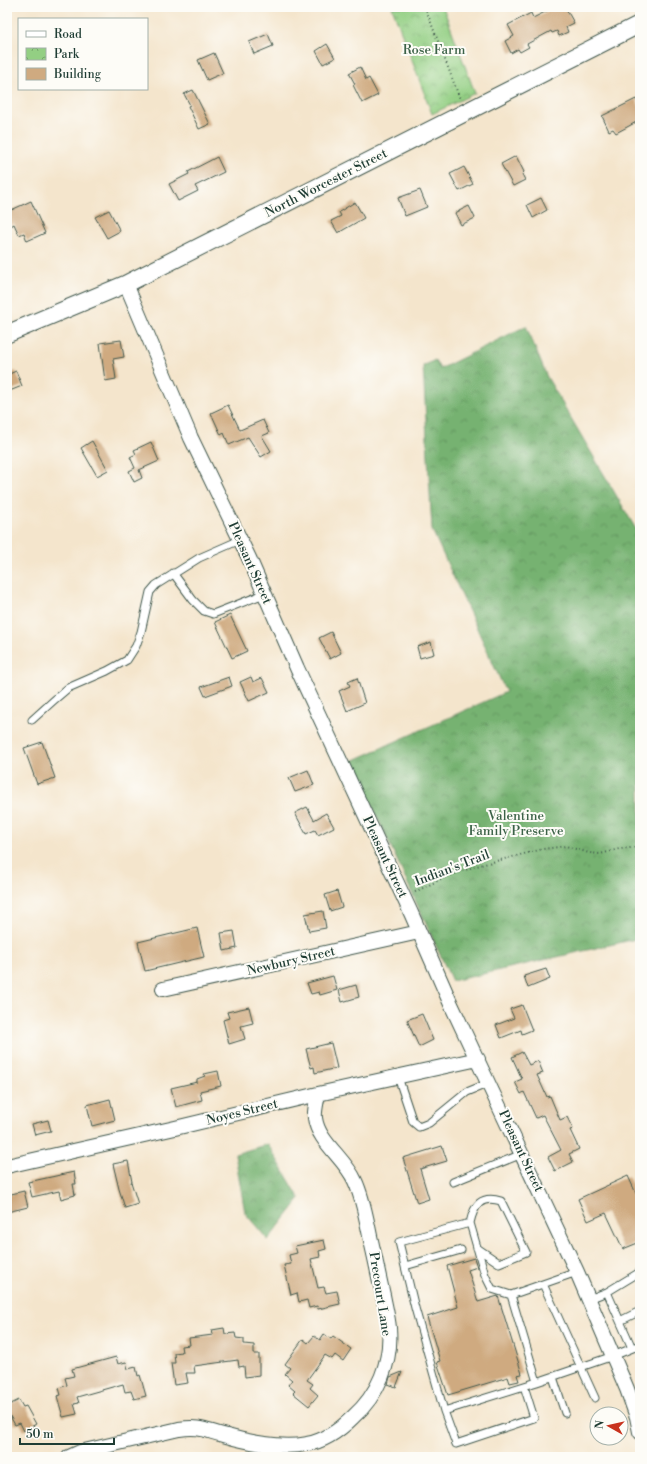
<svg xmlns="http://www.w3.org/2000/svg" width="647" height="1464" viewBox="0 0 647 1464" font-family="'Libre Bodoni',serif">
	<defs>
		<pattern id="forest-crowns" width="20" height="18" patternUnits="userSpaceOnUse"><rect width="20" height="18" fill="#76b271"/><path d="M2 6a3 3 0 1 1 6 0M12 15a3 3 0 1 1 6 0" fill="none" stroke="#60925e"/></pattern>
		<pattern id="park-crowns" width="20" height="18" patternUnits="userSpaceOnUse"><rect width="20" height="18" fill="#93cf83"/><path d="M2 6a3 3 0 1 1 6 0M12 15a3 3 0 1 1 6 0" fill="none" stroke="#77a96c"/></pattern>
	</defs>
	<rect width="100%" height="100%" fill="#fdfcf7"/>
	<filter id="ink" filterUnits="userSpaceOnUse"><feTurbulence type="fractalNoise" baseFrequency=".025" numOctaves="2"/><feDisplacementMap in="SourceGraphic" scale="8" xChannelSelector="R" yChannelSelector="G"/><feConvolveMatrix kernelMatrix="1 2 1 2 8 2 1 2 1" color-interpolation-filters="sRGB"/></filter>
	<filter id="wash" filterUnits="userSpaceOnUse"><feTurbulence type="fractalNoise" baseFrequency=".012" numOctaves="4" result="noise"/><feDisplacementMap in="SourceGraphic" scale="16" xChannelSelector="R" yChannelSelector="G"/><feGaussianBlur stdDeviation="0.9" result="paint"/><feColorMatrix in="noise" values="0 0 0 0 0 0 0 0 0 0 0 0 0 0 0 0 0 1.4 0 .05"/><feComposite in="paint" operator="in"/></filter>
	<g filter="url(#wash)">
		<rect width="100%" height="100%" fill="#f4e5cc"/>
		<path fill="url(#forest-crowns)" stroke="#4a7852" d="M526 326 547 377 640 536V938L452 981 352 761 506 692 432 530 423 366 435 360 440 369Z
			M268 1144 300 1199 268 1240 245 1213 235 1154Z"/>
		<path fill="url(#park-crowns)" stroke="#59865c" d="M392 7H443L475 93 432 114Z"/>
		<g id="blocks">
			<path fill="#cfaa80" d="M555 7H565L574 23 566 27 568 32 559 36 557 31 552 33 551 31 527 44 529 47 520 52 518 49 511 53 505 41 514 36 508 25 531 13 533 18Z
				M268 34 273 46 254 54 249 42Z
				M327 44 335 58 323 64 316 51Z
				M214 53 223 73 207 80 198 60Z
				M360 67 366 80 369 78 378 95 362 103 353 85 355 84 349 73Z
				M193 90 210 124 199 129 188 106 190 105 184 94Z
				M636 99 640 107V120L616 133 613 129 609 131 602 116Z
				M516 156 524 172 522 174 525 180 513 186 501 164Z
				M217 157 224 172 195 186 198 191 178 201 169 184 189 174 188 172Z
				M464 167 473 184 459 191 450 174Z
				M420 190 427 207 405 216 398 198Z
				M541 198 547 210 533 218 527 205Z
				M31 201 45 233 27 241 24 233 19 235 14 224 11 226 7 219V212Z
				M355 202 364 218 338 233 331 221 341 216 339 212Z
				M469 206 475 218 461 225 455 213Z
				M109 210 120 231 107 238 95 217Z
				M121 340 124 357 113 359 116 379 105 381 100 343Z
				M16 371 22 386 7 392V375Z
				M228 405 240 430 263 420 269 433 262 436 271 451 261 457 248 437 229 445 224 433 221 435 211 413Z
				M92 441 108 470 97 476 81 448Z
				M151 442 159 461 139 470 142 478 134 482 129 471 135 468 130 457 136 454 134 450Z
				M230 615 247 651 232 658 215 622Z
				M331 632 341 653 330 659 319 638Z
				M431 642 434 654 420 658 417 647Z
				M229 677 232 686 205 696 201 687Z
				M251 677 253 682 262 678 269 692 249 701 240 682Z
				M357 678 365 703 347 711 339 691 350 686 348 682Z
				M42 742 55 778 37 784 24 748Z
				M308 770 314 785 295 792 289 778Z
				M307 807 314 820 326 813 334 827 318 835 315 830 306 834 295 813Z
				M337 891 342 907 330 911 325 895Z
				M323 911 326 928 309 931 305 914Z
				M197 928 204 957 145 971 138 942Z
				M234 931 237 948 224 951 221 933Z
				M546 969 550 979 528 988 524 976Z
				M333 976 337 990 320 995 319 992 311 994 307 983Z
				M356 985 359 997 342 1002 339 990Z
				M522 1005 532 1030 522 1034 521 1030 501 1038 496 1025 514 1018 510 1009Z
				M249 1007 253 1023 241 1026 245 1039 229 1044 223 1020 229 1018 227 1012Z
				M422 1014 433 1040 419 1047 407 1020Z
				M331 1043 337 1068 315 1073 314 1067 311 1068 306 1049Z
				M522 1052 529 1065 538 1061 543 1073 537 1075 547 1097 550 1096 560 1120 567 1117 573 1129 570 1130 579 1149 569 1154 573 1162 555 1171 548 1157 561 1150 543 1115 536 1118 524 1092 521 1094 515 1082 522 1079 512 1057Z
				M218 1071 221 1086 200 1091 202 1100 176 1107 171 1088 197 1082V1079L205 1076 204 1074Z
				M110 1099 115 1120 92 1126 87 1105Z
				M48 1120 51 1131 35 1135 32 1124Z
				M442 1146 447 1161 420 1169 429 1199 417 1203 403 1158Z
				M128 1161 132 1182H131L138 1204 125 1208 119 1189 113 1164Z
				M74 1172 76 1184H73L75 1195 61 1199 59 1191 32 1197 28 1182Z
				M628 1176 640 1202V1242L623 1249 606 1213 588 1221 578 1199Z
				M24 1191 28 1207 7 1212V1195Z
				M324 1240 326 1249 319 1251 320 1257 311 1259 318 1288 324 1287 326 1293 337 1291 340 1304 318 1309 317 1306 309 1308 307 1300 299 1302 297 1293 291 1295 284 1265 291 1264 289 1255 297 1253 295 1246Z
				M474 1258 477 1267 468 1270 478 1302 498 1296 522 1374 517 1375 519 1381 510 1383 508 1377 448 1395 437 1362 440 1361 427 1317 458 1307 447 1266Z
				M224 1328 225 1334 235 1333 236 1338 244 1339V1344L254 1345V1354H259V1375L245 1377 244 1366 239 1367 238 1360 194 1366 195 1373H186L188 1383 174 1385 171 1363H175L174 1353 182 1352 181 1346 190 1345 189 1338 213 1335 212 1330Z
				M324 1334 331 1339 333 1336 351 1349 343 1361 335 1355 332 1359 325 1355 307 1380 313 1384 310 1388 318 1395 309 1406 293 1393 295 1391 288 1385 292 1380 285 1374 290 1368 285 1364 303 1339 308 1343 314 1336 320 1340Z
				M116 1357 118 1364 126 1362 128 1369 136 1367 138 1376 140 1375 146 1396 134 1399 131 1391 125 1392 123 1384 77 1397 79 1403 74 1404 77 1414 63 1417 57 1396 61 1395 59 1388 67 1385 65 1378 74 1376 72 1369Z
				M402 1372 396 1387 388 1384 390 1377Z
				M19 1400 23 1407 26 1406 36 1424 24 1431 20 1423 15 1425 7 1411V1406Z"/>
		</g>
	</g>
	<g filter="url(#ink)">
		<use href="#blocks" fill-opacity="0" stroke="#3f564b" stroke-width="1"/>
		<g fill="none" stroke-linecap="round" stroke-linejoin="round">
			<defs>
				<path id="service" d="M173 573 193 600 204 611 213 614 264 594
					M32 720 53 701 68 688 107 671 127 660 136 646 141 632 150 592 156 585 199 558 240 540
					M398 1077 413 1122 419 1127 429 1123 467 1092 489 1083
					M453 1182 522 1154
					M470 1223C474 1205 481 1195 501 1201L526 1252 499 1263 477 1248
					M405 1266 461 1250
					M543 1284 595 1398
					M607 1292 640 1272
					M511 1295 492 1289 485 1275 470 1223 399 1242 415 1308 444 1411 537 1382 511 1295 577 1272
					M589 1299 607 1292 632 1348
					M620 1321 640 1311
					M553 1377 565 1413
					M537 1382 613 1356 640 1345
					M444 1411 456 1444 534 1418 524 1386"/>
				<path id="minor" d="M126 284 191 438 249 558 297 668 411 913 450 1002 577 1272 627 1389 637 1417 640 1432
					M163 989 419 932
					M7 1166 175 1128 318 1094 478 1059
					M69 1457 80 1452 179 1429C199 1426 204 1430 223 1435 247 1442 282 1449 307 1444 325 1441 340 1430 353 1417 378 1395 392 1362 389 1328 388 1317 385 1306 383 1295 379 1278 376 1262 372 1245 367 1224 364 1200 355 1181 345 1158 318 1142 315 1118 314 1111 317 1101 318 1094"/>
				<path id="tertiary" d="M7 334 126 284 640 24"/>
			</defs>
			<use href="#service" stroke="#3f564b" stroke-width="9"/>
			<use href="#minor" stroke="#3f564b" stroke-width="16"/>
			<use href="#tertiary" stroke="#3f564b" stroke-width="19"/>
			<path stroke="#3f564b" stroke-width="2" stroke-dasharray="1 3" stroke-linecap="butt" d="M425 7 460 99
				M415 892 441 879 473 867 543 849 566 846 589 853 600 854 619 849 640 847"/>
			<use href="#service" stroke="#fff" stroke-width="7"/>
			<use href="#minor" stroke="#fff" stroke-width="14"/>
			<use href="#tertiary" stroke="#fff" stroke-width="17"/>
		</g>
	</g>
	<g text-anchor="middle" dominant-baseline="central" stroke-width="4" stroke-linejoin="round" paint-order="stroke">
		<g font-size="13" fill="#3c6248" stroke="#fdfcf7">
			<text x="434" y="50">Rose Farm</text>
			<text x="516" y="816">Valentine<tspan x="516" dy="15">Family Preserve</tspan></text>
		</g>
		<g font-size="13" fill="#1f3d34" stroke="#fdfcf7">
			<text transform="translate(326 183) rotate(-27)">North Worcester Street</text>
			<text transform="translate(250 563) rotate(66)">Pleasant Street</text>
			<text transform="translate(385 857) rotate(65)">Pleasant Street</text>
			<text transform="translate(452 868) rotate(-21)">Indian's Trail</text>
			<text transform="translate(291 961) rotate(-13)">Newbury Street</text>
			<text transform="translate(242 1112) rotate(-14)">Noyes Street</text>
			<text transform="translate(521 1151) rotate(65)">Pleasant Street</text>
			<text transform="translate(380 1294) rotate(81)">Precourt Lane</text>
		</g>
	</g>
	<rect width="647" height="1464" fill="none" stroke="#fdfcf7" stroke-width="24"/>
	<rect x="18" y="18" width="130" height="72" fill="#fdfcf7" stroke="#a4b0a9"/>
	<rect x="26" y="31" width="20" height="6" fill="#ffffff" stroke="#a4b0a9"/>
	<text x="54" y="38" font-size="12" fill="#1f3d34">Road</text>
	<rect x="26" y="48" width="20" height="12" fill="url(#park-crowns)" stroke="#a4b0a9"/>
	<text x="54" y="58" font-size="12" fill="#1f3d34">Park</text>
	<rect x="26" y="68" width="20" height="12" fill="#cfaa80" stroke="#a4b0a9"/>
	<text x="54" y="78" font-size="12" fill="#1f3d34">Building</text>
	<g transform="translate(609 1426) rotate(278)"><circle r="19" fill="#fdfcf7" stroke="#a4b0a9"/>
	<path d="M0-3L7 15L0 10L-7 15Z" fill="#c8321e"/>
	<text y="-6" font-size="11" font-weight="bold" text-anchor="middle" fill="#1f3d34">N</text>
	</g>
	<path d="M20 1438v6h94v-6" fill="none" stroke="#1f3d34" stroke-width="2"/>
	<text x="26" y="1438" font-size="12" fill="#1f3d34" stroke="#fdfcf7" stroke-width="3" paint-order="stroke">50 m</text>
</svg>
